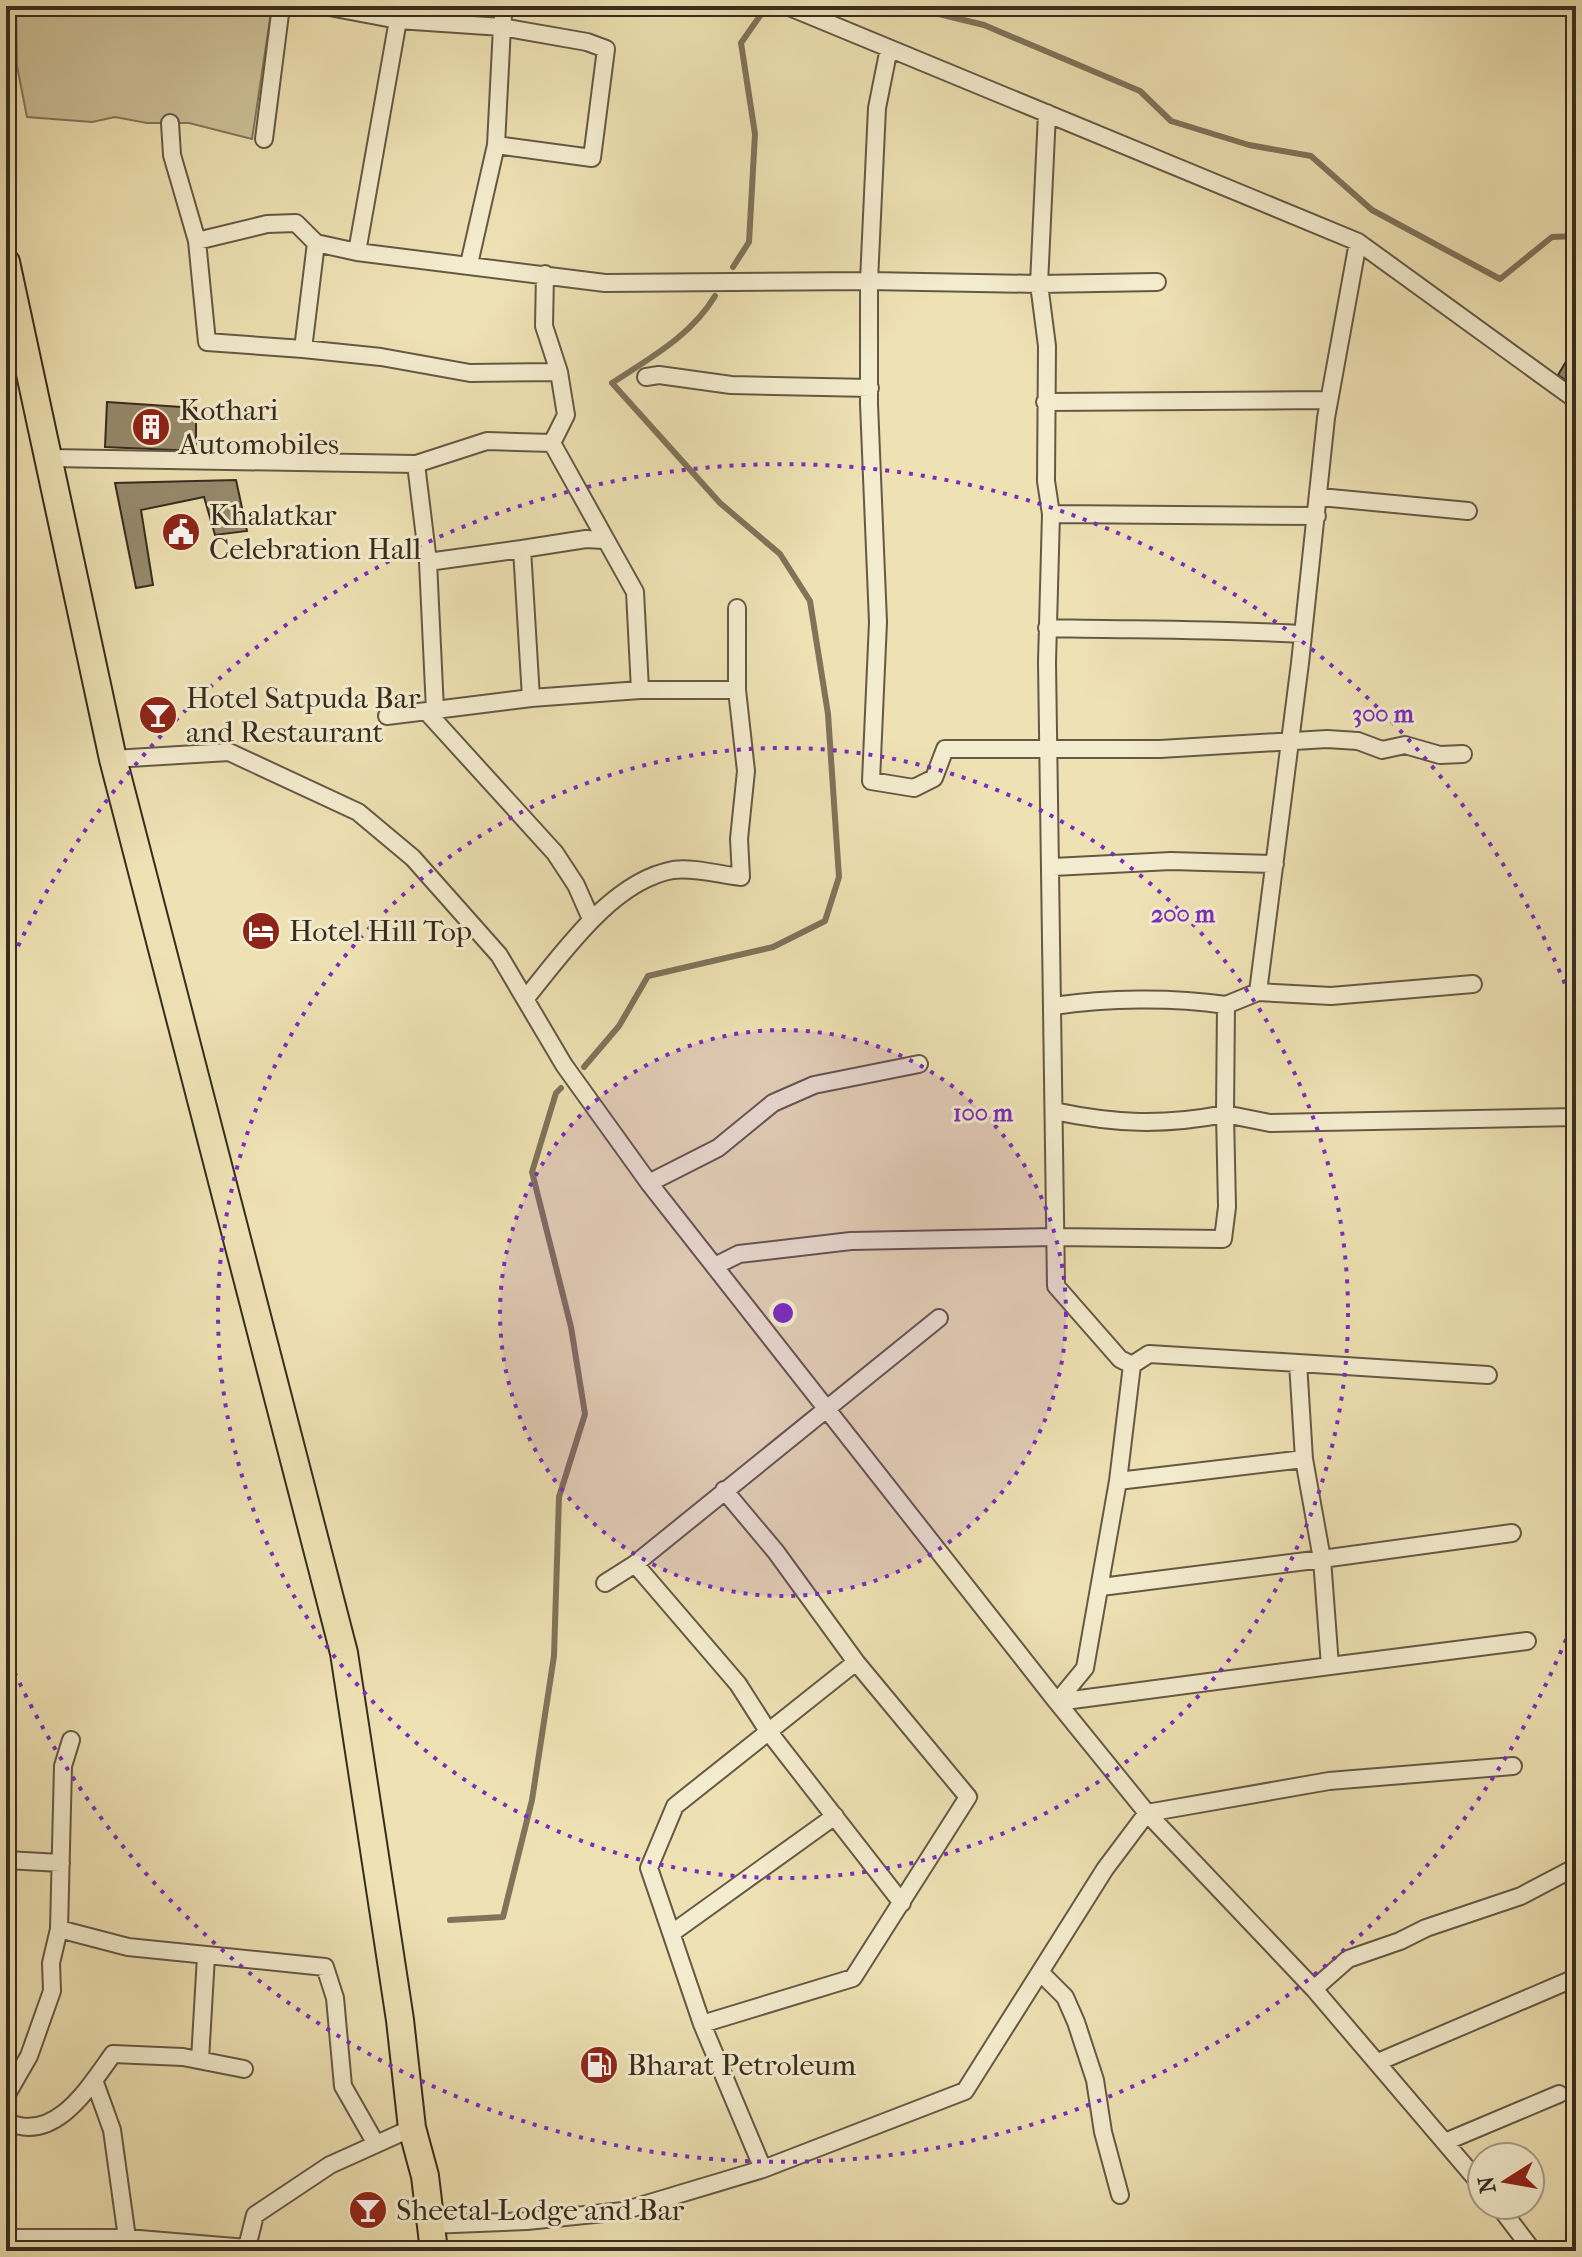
<svg xmlns="http://www.w3.org/2000/svg" width="1582" height="2257" viewBox="0 0 1582 2257" font-family="'IM FELL French Canon',serif">
	<rect width="100%" height="100%" fill="#eee1b3"/>
	<filter id="stains"><feTurbulence type="fractalNoise" baseFrequency=".0025" numOctaves="4"/><feColorMatrix values="0 0 0 0 .2 0 0 0 0 .09 0 0 0 0 .02 0 0 0 .5 -.17"/></filter>
	<radialGradient id="worn" r=".72"><stop offset=".6" stop-color="#630" stop-opacity="0"/><stop offset="1" stop-color="#630" stop-opacity=".3"/></radialGradient>
	<path fill="#cfc29a" stroke="#83775d" stroke-width="2" d="M16 6H272L252 139 189 123H147L115 117 92 122 27 117 17 66Z"/>
	<g fill="none" stroke-linecap="round" stroke-linejoin="round">
		<path stroke="#80735a" stroke-width="6" d="M906 6 984 25 1140 91 1171 121 1249 145 1311 156 1372 210 1500 279 1552 237 1576 236
			M733 267 749 242 755 134 741 43 762 13
			M584 1067 619 1026 648 976 773 947 825 921 839 877 828 714 810 601 780 554 720 503 612 383C650 358 691 336 715 296
			M450 1920 503 1917 532 1800 554 1656 559 1497 585 1414 571 1327 532 1172 556 1093 561 1088"/>
	</g>
	<path fill="#968a6c" stroke="#372c20" stroke-width="2" d="M1576 345V387L1558 375Z
		M107 402 196 408V451L105 447Z
		M236 480 247 531 215 535 204 497 141 510 153 585 136 588 115 483Z"/>
	<g fill="none" stroke-linecap="round" stroke-linejoin="round">
		<defs>
			<path id="minor" d="M324 6 398 20 502 27 504 6
				M787 6 1358 242 1576 400
				M502 27 587 42 606 49 592 158 496 145Z
				M1047 113 1039 284 869 281V404L878 622 871 781 914 788 934 778 945 749H1160L1327 739 1358 741 1382 750 1405 745 1440 755 1463 754
				M170 123 172 155 197 241
				M264 139 281 6
				M316 243 303 349 207 342 197 241 267 224 296 223 316 243 357 252 398 20
				M357 252 605 283 869 281 877 108 889 48
				M469 264 496 145
				M545 274 544 326 559 372
				M646 377 659 375 731 385 870 388
				M1045 402 1329 400
				M50 458 416 464 487 441 552 443 566 415 559 372 470 373 381 357 303 349
				M416 464 428 562
				M1320 497 1468 511
				M1051 514 1317 516
				M1047 628C1133 630 1217 629 1303 634
				M640 690H737V608
				M531 698 522 549 586 539 603 540
				M435 710 428 562 522 549
				M426 711 555 853 576 885 591 919
				M387 716 531 698 640 690 635 592 552 443
				M113 759 229 752 358 812 413 858 499 955 564 1065 649 1183 1057 1702 1085 1668 1118 1481 1132 1365 1120 1359 1056 1286 1047 662 1051 514 1046 481 1047 346 1039 284 1157 282
				M1053 867 1171 861 1275 864
				M1258 992 1331 996 1473 984
				M526 998C563 953 612 881 673 870 694 867 721 875 741 877L739 839 746 771 737 690
				M1053 1006C1108 998 1171 997 1226 1005
				M1054 1111C1115 1124 1163 1126 1225 1114L1226 1005 1258 992 1300 663 1326 418 1358 242
				M649 1183 718 1148 773 1103 814 1085 919 1064
				M715 1266 739 1254 851 1241 1055 1237 1223 1239 1227 1207 1225 1114 1270 1123 1576 1117
				M1298 1363 1488 1375
				M1118 1481 1304 1459
				M724 1490 776 1552 856 1662 968 1797 853 1978 702 2024 649 1868 675 1806 856 1662
				M635 1564 738 1684 768 1731 902 1903
				M605 1583 635 1564 939 1318
				M1101 1587 1322 1559 1304 1459 1298 1363 1149 1354 1132 1365
				M1330 1666 1527 1641
				M1057 1702 1147 1813 1314 1989 1482 2186
				M1057 1702 1330 1666 1322 1559 1512 1533
				M71 1740 63 1766 59 1929 128 1947 325 1967 335 1998 343 2086 376 2144
				M6 1860 61 1863
				M672 1933 835 1816
				M1041 1973 1065 1997 1076 2022 1095 2080 1103 2132 1120 2195
				M1314 1989 1348 1959 1400 1941 1426 1928 1521 1896 1576 1867
				M702 2024 763 2169
				M200 2060 206 1956
				M1378 2062 1568 1981
				M94 2080 112 2130 127 2238
				M6 2096 29 2056 52 1991 51 1963 59 1929
				M6 2121C54 2146 89 2087 113 2054L183 2057 244 2069
				M1445 2142 1559 2094
				M1498 2205 1533 2251
				M429 2225 527 2221 623 2211 763 2169 965 2091 1105 1869 1147 1813 1329 1781 1513 1766
				M6 2238H127L247 2248
				M246 2251 255 2215 330 2165 412 2128"/>
			<path id="trunk" d="M6 262 113 759 344 1653 400 2020 412 2128 425 2176 434 2251"/>
		</defs>
		<use href="#minor" stroke="#655945" stroke-width="20"/>
		<use href="#trunk" stroke="#372c20" stroke-width="30"/>
		<use href="#minor" stroke="#f4ecce" stroke-width="16"/>
		<use href="#trunk" stroke="#eee1b3" stroke-width="26"/>
	</g>
	<circle cx="783" cy="1313" r="283" fill="#7b2cbf" fill-opacity=".12"/>
	<g fill="none" stroke="#7b2cbf" stroke-width="4" stroke-dasharray="4 8">
		<circle cx="783" cy="1313" r="283"/>
		<circle cx="783" cy="1313" r="565"/>
		<path d="M1575 1617A848 848 0 0 1 8 1658M8 968A848 848 0 0 1 1575 1009"/>
	</g>
	<defs>
		<symbol id="building-disc" viewBox="-11 -11 22 22"><circle r="9.5" fill="#8f2418" stroke="#f4ecce"/><path d="M-4-6H4V6H1V3H-1V6H-4ZM-2.5-4.3h1.7v1.8h-1.7ZM.8-4.3h1.7v1.8H.8ZM-2.5-1h1.7V.8h-1.7ZM.8-1h1.7V.8H.8Z" fill="#fff"/></symbol>
		<symbol id="civic-disc" viewBox="-11 -11 22 22"><circle r="9.5" fill="#8f2418" stroke="#f4ecce"/><path d="M-.6-6.5H3V-4.5H.6V-3L4-1V1h2V6H-6V1h2V-1L-.6-3ZM-1.2 2.5V6h2.4V2.5Z" fill="#fff"/></symbol>
		<symbol id="bar-disc" viewBox="-11 -11 22 22"><circle r="9.5" fill="#8f2418" stroke="#f4ecce"/><path d="M-6-5H6L.8 .8V4.5H3.5V6h-7V4.5H-.8V.8Z" fill="#fff"/></symbol>
		<symbol id="hotel-disc" viewBox="-11 -11 22 22"><circle r="9.5" fill="#8f2418" stroke="#f4ecce"/><path d="M-6-4.5h1.5V1H6V5H4.5V3h-9V5H-6ZM-4 0a1.8 1.8 0 1 1 3.6 0ZM.5 0V-2.5h3Q6-2.5 6 0Z" fill="#fff"/></symbol>
		<symbol id="fuel-disc" viewBox="-11 -11 22 22"><circle r="9.5" fill="#8f2418" stroke="#f4ecce"/><path d="M-5.5-6h7V0h2V4h1.3V-2.5L3-4.5l.8-.8L6-3V5H2.5V1h-1V6h-7ZM-4.2-4.7v3.2H.2V-4.7Z" fill="#fff"/></symbol>
	</defs>
	<g fill-rule="evenodd">
		<use href="#building-disc" x="129" y="405" width="44" height="44"/>
		<use href="#civic-disc" x="159" y="510" width="44" height="44"/>
		<use href="#bar-disc" x="136" y="693" width="44" height="44"/>
		<use href="#hotel-disc" x="239" y="909" width="44" height="44"/>
		<use href="#fuel-disc" x="577" y="2043" width="44" height="44"/>
		<use href="#bar-disc" x="346" y="2188" width="44" height="44"/>
	</g>
	<g text-anchor="middle" dominant-baseline="central" stroke-width="6" stroke-linejoin="round" paint-order="stroke">
		<g font-size="30" fill="#372c20" stroke="#f4ecce" text-anchor="start">
			<text x="179" y="410">Kothari<tspan x="179" dy="34">Automobiles</tspan></text>
			<text x="209" y="515">Khalatkar<tspan x="209" dy="34">Celebration Hall</tspan></text>
			<text x="186" y="698">Hotel Satpuda Bar<tspan x="186" dy="34">and Restaurant</tspan></text>
			<text x="289" y="931">Hotel Hill Top</text>
			<text x="627" y="2065">Bharat Petroleum</text>
			<text x="396" y="2210">Sheetal Lodge and Bar</text>
		</g>
	</g>
	<circle cx="783" cy="1313" r="12" fill="#7b2cbf" stroke="#f4ecce" stroke-width="4"/>
	<g font-size="24" text-anchor="middle" font-weight="bold" fill="#7b2cbf" stroke="#f4ecce" stroke-width="6" stroke-linejoin="round" paint-order="stroke">
		<text x="1383" y="722">300 m</text>
		<text x="1183" y="922">200 m</text>
		<text x="983" y="1121">100 m</text>
	</g>
	<rect width="1582" height="2257" fill="none" stroke="#eee1b3" stroke-width="32"/>
	<rect x="8" y="8" width="1566" height="2241" fill="none" stroke="#372c20" stroke-width="4"/>
	<rect x="16" y="16" width="1550" height="2225" fill="none" stroke="#372c20" stroke-width="2"/>
	<g transform="translate(1506 2181) rotate(259)"><circle r="38" fill="#f4ecce" stroke="#a89f88" stroke-width="2"/>
	<path d="M0-6L14 30L0 20L-14 30Z" fill="#8f2418"/>
	<text y="-12" font-size="22" font-weight="bold" text-anchor="middle" fill="#372c20">N</text>
	</g>
	<rect width="100%" height="100%" filter="url(#stains)"/>
	<rect width="100%" height="100%" fill="url(#worn)"/>
</svg>
